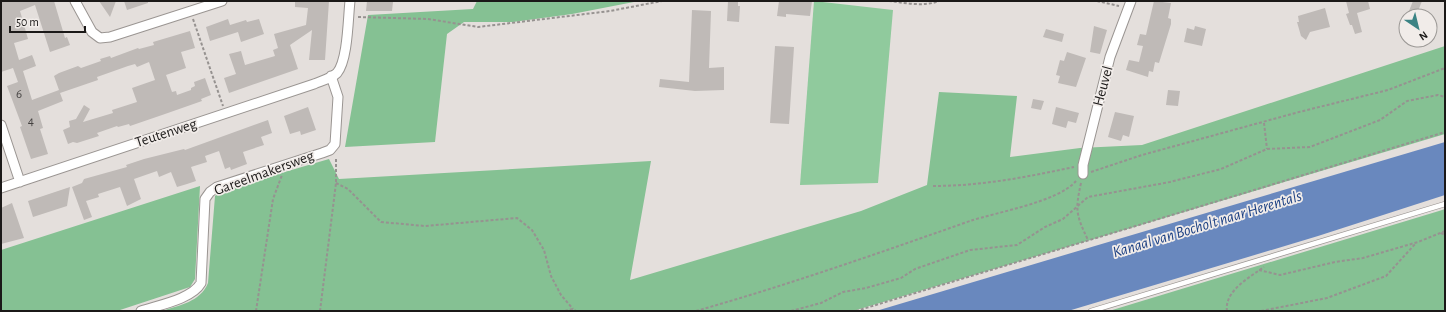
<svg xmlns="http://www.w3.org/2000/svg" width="1446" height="312" viewBox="0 0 1446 312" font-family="'Alegreya Sans',sans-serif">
	<rect width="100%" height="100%" fill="#e4dfdc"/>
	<path fill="#90ca9d" d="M814 1 893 10 878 183 800 185Z"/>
	<path fill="#85c193" d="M477 1H639L572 14 513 22H464L447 34 435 142 345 147 368 15 473 9Z
		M1445 46V134L853 311H162C180 305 200 302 208 283L215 196 220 191 329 159 339 179 651 161 630 280 861 211 927 185 939 92 1017 96 1010 157 1080 148 1142 145Z
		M200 186 195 279 190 287 117 311H1V250Z
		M1445 209V311H1109L1439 211Z"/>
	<path fill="#6988be" d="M1445 142V195L1318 236 1068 311H876Z"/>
	<path fill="#bfbab7" d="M1 1H54L65 38 67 37 70 45 50 52 35 5 20 11 28 39 14 43 19 60 32 55 34 60 36 66 23 71 32 100 59 90 54 76 59 73 78 66 81 68 101 61 100 59 110 56 111 58 138 48 139 49 154 45 153 42 190 31 195 48 181 52 186 68 166 75 172 92 176 91 177 95 191 90V88L195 86 194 82 205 78 211 95 201 99 202 101 165 114 130 126 129 124 118 127 117 126 97 133 99 136 77 143 73 142 68 144 63 130 70 127 69 121 76 119 84 105 90 109 83 122 113 113 112 110 137 102 132 88 155 80 149 62 137 67 135 64 128 66 97 77 98 80 60 93 63 101 38 111 43 128 40 129 48 154 31 159 20 127 22 126 7 86 18 82 13 68 1 72Z
		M99 1H116L110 17Z
		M124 1H148V3L127 10Z
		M295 1H329L325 60H309L312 30 290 45 298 69 229 93 224 78 236 74 229 54 241 51 245 65 275 56 273 50 278 48 274 34 306 25 308 8 295 7Z
		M367 1 393 2 392 11H366Z
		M728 1H738V6H740L739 22 727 21Z
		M779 1H812L810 16 786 14V17L777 16Z
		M1154 1 1171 3 1168 18 1171 19V24L1159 63 1155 62 1153 72 1149 71 1148 77 1126 70 1129 60 1139 62 1143 46 1137 45 1140 34 1146 35Z
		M1346 1H1368L1370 9 1357 13 1362 32 1355 34 1352 25H1350L1346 14 1349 13Z
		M1413 1H1422L1416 16H1407Z
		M1325 8 1330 27 1310 32 1306 40 1301 36 1297 22H1299L1298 16Z
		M692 10 711 11 709 68 724 67V90L695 91 659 87 660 79 689 82Z
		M228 19 230 25 246 20 247 22 259 19 264 34 241 42 238 32 210 41 206 27Z
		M1094 26 1107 30 1100 54 1090 52Z
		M1195 26 1206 29 1202 46 1184 42 1187 28 1194 30Z
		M1046 29 1064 34 1062 42 1043 37Z
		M775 46 794 47 789 124 770 123Z
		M1067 52 1086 58 1076 87 1058 83 1060 76 1056 75 1060 60 1064 61Z
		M1168 90 1180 91 1178 106 1166 105Z
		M1033 99 1044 101 1041 110 1031 108Z
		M308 107 316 130 301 135 300 131 290 134 284 116Z
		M1056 107 1079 113 1076 123 1068 121 1066 128 1052 124Z
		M1115 112 1134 116 1129 137 1123 135 1121 141 1108 137Z
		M268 120 272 133 261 137 264 145 243 152 247 164 231 170 230 167 225 169 219 151 205 156 207 162 191 167 196 181 187 184 177 187 171 172 159 177 157 171 134 179 141 199 127 206 120 187 98 194 99 197 86 201 92 217 84 220 72 187 82 183 84 179 127 167 126 165 144 159 184 149 185 150Z
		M70 187 67 206 33 217 28 201Z
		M12 203 24 238 1 244V208Z"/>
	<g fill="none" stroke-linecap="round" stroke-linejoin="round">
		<defs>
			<path id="lane" d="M1091 311 1445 204"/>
			<path id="street" d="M75 1 92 32 100 38 110 37 222 1
				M1 125 20 182
				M1083 174V165L1110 57 1131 1
				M1 188 314 84C321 81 332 78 337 73 348 60 348 18 350 1
				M141 311C159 305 192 299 201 283L205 199 210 192 217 187 322 153 330 150 335 144 338 97 331 76"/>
		</defs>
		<use href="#lane" stroke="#9a9592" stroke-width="6"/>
		<use href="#street" stroke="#9a9592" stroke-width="11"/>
		<path stroke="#969290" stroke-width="2" stroke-dasharray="3 2" stroke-linecap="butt" d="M889 1C905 3 924 7 939 1
			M1097 1 1119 6
			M358 17 428 19 478 27 610 11 662 1
			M193 19 223 106
			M1264 123 1267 149
			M1091 172 1142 155 1299 112 1388 90 1445 68
			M336 183 348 189 381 222 425 226 517 218 532 230 544 250 551 276 561 295 573 309
			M1081 183C1075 210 1076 215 1088 240
			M933 186C981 186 1027 177 1074 167
			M1441 233 1445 235
			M1259 270 1280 275 1335 262 1363 258 1418 242 1445 231
			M256 311 273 199 282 175
			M320 311 336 183V157
			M565 311 573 309 576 311
			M696 311C788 285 879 253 970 221 997 212 1058 202 1076 181
			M791 311 821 303 843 292 866 288 901 278 915 269 970 250 1017 245 1045 227 1063 219 1088 197 1170 182 1221 169 1267 149 1310 147 1380 120 1407 101 1438 95 1445 97
			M856 311 1445 132
			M1227 311C1224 291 1250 277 1264 267
			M1261 311 1327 298 1386 276 1416 243"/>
		<use href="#lane" stroke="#fff" stroke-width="4.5"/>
		<use href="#street" stroke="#fff" stroke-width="9"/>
	</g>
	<g text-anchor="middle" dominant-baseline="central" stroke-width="3.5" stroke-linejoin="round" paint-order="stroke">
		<g font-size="13" fill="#444140">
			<text x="19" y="94">6</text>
			<text x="31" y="121">4</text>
		</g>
		<g font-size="15" fill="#1b1918" stroke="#f1ece9">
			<text transform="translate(1103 86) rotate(-75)">Heuvel</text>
			<text transform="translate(166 133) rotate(-18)">Teutenweg</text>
			<text transform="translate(264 173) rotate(-20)">Gareelmakersweg</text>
		</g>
		<g font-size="16" font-style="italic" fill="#1c4083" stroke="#f1ece9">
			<text transform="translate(1207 224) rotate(-17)">Kanaal van Bocholt naar Herentals</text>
		</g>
	</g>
	<rect width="1446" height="312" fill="none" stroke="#1b1918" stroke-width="4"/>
	<g transform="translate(1418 28) rotate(145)"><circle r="19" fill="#f1ece9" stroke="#9b9895"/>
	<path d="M0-3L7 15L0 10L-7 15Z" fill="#3b8384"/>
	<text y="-6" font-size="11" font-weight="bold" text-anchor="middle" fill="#1b1918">N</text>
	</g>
	<path d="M10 26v6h75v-6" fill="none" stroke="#1b1918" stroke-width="2"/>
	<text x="16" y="26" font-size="12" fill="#1b1918" stroke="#f1ece9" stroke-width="3" paint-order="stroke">50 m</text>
</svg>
